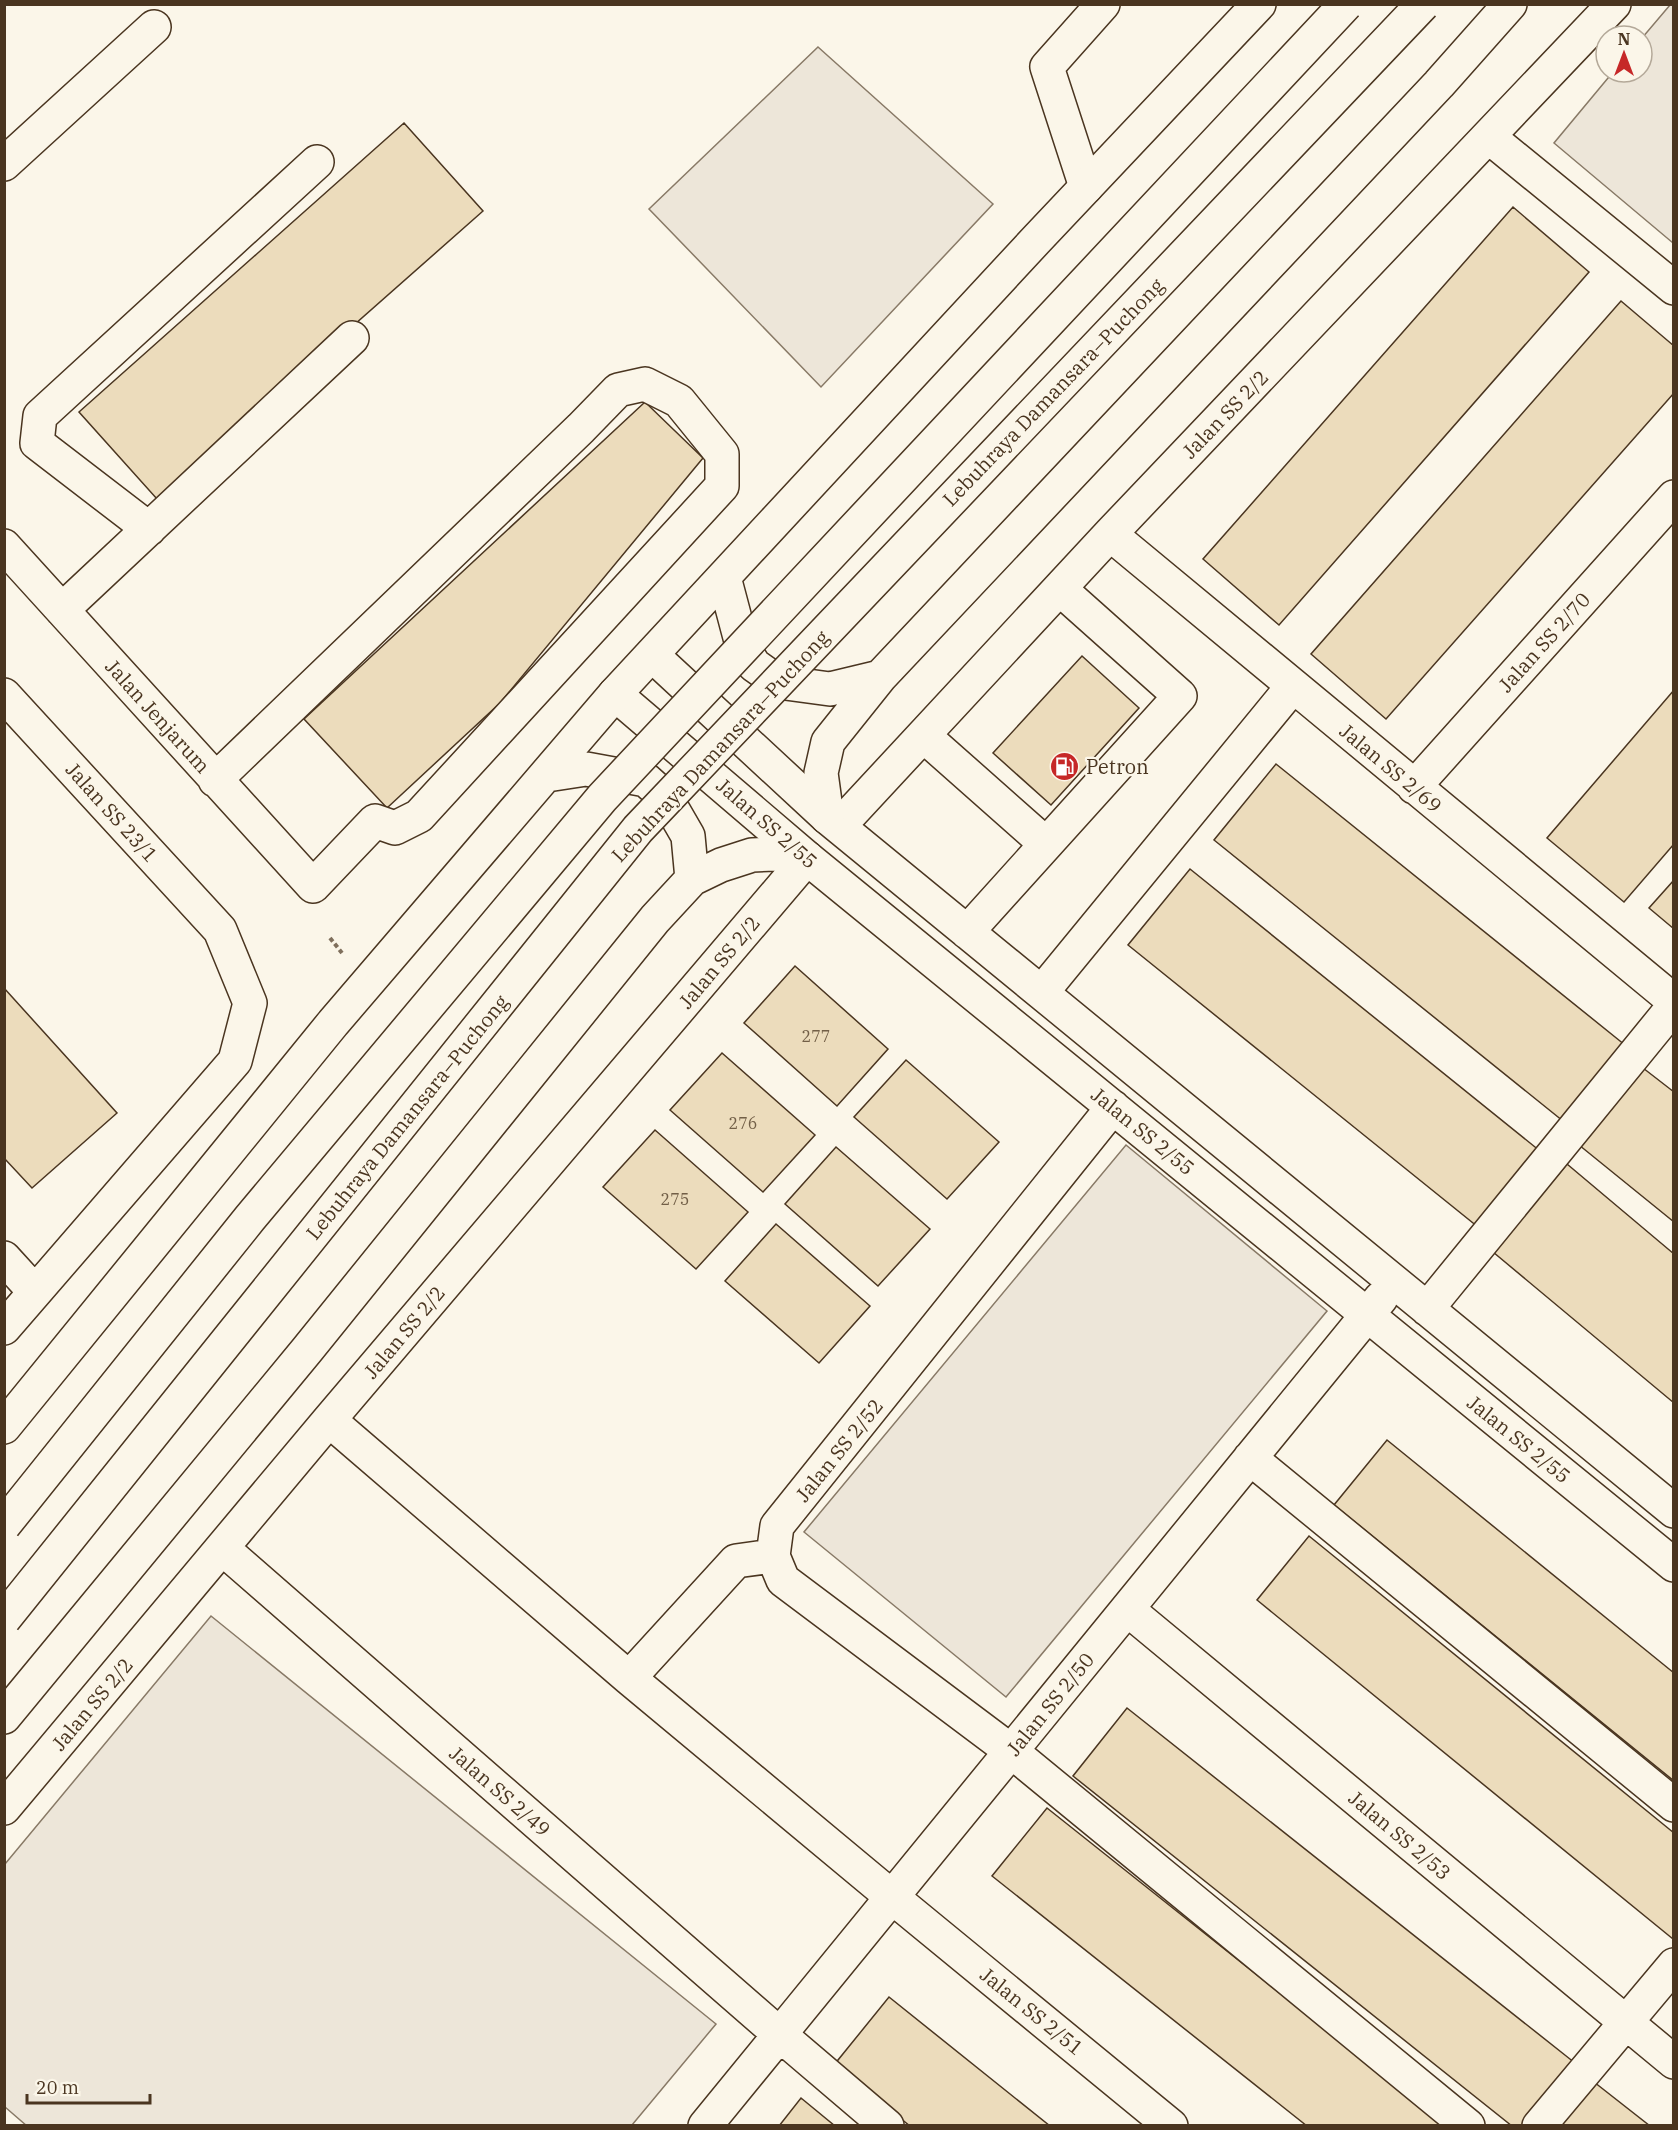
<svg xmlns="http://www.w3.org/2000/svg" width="1678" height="2130" viewBox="0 0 1678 2130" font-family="'IBM Plex Serif',serif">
	<rect width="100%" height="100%" fill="#fbf6e9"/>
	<path fill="#ede6d9" stroke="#887966" stroke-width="1.5" d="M1670 5H1674L1673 243 1554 143 1613 72H1642V38Z
		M818 47 993 204 821 387 649 209Z
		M1126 1145 1327 1311 1006 1697 804 1532Z
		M211 1616 716 2024 632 2125 27 2126 5 2107V1864Z"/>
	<path fill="#ecdcbc" stroke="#4a3520" stroke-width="1.5" d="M404 123 483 211 157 499 79 412Z
		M1513 207 1589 272 1279 625 1203 559Z
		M1621 301 1674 346V393L1386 719 1311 654Z
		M645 402 703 458 500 703 387 808 304 719Z
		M1082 656 1139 708 1051 805 993 753Z
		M1674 690V844L1624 902 1547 838Z
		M1276 764 1625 1045 1563 1121 1214 840Z
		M1190 869 1540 1151 1478 1227 1128 945Z
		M1674 880V929L1649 908Z
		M795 966 888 1049 837 1106 744 1023Z
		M4 988 117 1113 32 1188 4 1158Z
		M722 1053 815 1135 763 1192 670 1110Z
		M906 1060 999 1142 947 1199 854 1117Z
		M1643 1068 1674 1092V1222L1579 1145Z
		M655 1130 748 1212 696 1269 603 1187Z
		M836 1147 930 1229 878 1286 785 1204Z
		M1567 1164 1674 1254V1403L1493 1252Z
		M776 1224 870 1306 819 1363 725 1281Z
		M1387 1440 1674 1673V1781L1334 1505Z
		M1309 1536 1674 1833 1673 1939 1257 1600Z
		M1127 1708 1575 2063 1525 2126H1512L1073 1776Z
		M1047 1808 1447 2126H1307L992 1876Z
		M889 1997 1050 2126H910L834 2065Z
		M1594 2082 1650 2126H1559Z
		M801 2098 835 2126H779Z"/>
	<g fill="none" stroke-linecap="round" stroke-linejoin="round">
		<defs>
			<path id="minor" d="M1489 137 1674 288
				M4 164 154 27
				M1086 187 1047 67 1103 4
				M149 529 37 443 40 416 317 162
				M1110 534 1674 1001
				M4 546 313 886 375 821 395 828 419 816 722 486V454L679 401 645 384 618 390 581 428 215 780
				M62 610 352 338
				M652 655 827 817 1674 1511
				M615 694 807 858 1674 1565
				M4 695 220 930 250 1003 235 1061 4 1328
				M924 736 1046 844
				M1414 787 1674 497
				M839 826 1110 534 1614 4
				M967 932 1180 696 1060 589
				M1042 992 1293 686
				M1113 1107 777 1526 773 1556 783 1580 1011 1751 1468 2126
				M4 1258 35 1292
				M1427 1309 1674 1006
				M329 1420 629 1678 892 1897 1171 2126
				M1250 1458 1674 1805
				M222 1548 779 2034 887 2126
				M1127 1609 1674 2062
				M629 1678 736 1561 773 1556
				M4 1808 329 1420 807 858
				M705 2126 1381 1298
				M1539 2126 1674 1965"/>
			<path id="highway" d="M724 577 742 645 754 665 778 682 830 689 880 677
				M547 775 586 769 646 780 666 798 688 836 692 879
				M827 817 821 773 828 742 880 677 1439 84 1510 4
				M4 1427 333 1023 615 694 1036 240 1259 4
				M4 1717 307 1350 655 919 692 879 721 865 752 855 775 854 807 858"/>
		</defs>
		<use href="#minor" stroke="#4a3520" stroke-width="36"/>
		<use href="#highway" stroke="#4a3520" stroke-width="36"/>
		<path stroke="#7f6f5c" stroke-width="4" stroke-dasharray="4.5 3" stroke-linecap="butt" d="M330 938 342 953"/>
		<use href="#minor" stroke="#fbf6e9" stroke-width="33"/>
		<use href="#highway" stroke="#fbf6e9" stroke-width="33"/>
		<defs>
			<path id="highway-bridge" d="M4 1525 250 1218 602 798 1346 4
				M4 1619 638 829 1423 4"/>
		</defs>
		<use href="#highway-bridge" stroke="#4a3520" stroke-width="36" stroke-linecap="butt"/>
		<use href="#highway-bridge" stroke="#fbf6e9" stroke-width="33"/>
	</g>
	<defs>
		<symbol id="fuel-disc" viewBox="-11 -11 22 22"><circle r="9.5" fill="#c62828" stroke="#fbf6e9"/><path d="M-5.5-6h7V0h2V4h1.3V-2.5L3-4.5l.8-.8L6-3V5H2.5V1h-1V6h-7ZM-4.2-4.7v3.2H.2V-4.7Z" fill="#fff"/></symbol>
	</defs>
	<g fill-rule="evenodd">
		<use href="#fuel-disc" x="1048" y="750" width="33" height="33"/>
	</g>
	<g text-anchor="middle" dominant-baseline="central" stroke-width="4.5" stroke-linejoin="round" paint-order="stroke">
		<g font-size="16" fill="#725f47">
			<text x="816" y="1036">277</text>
			<text x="743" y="1123">276</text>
			<text x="675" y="1199">275</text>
		</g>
		<g font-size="20" fill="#4a3520" stroke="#fbf6e9">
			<text transform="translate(1053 392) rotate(-46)">Lebuhraya Damansara–Puchong</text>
			<text transform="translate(1225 414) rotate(-46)">Jalan SS 2/2</text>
			<text transform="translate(1544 642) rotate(-48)">Jalan SS 2/70</text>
			<text transform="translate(158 716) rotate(48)">Jalan Jenjarum</text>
			<text transform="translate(720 746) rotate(-47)">Lebuhraya Damansara–Puchong</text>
			<text transform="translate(1391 768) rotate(40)">Jalan SS 2/69</text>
			<text transform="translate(112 812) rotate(48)">Jalan SS 23/1</text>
			<text transform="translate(767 823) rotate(41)">Jalan SS 2/55</text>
			<text transform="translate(719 962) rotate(-50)">Jalan SS 2/2</text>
			<text transform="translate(407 1117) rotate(-51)">Lebuhraya Damansara–Puchong</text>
			<text transform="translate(1143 1131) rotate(39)">Jalan SS 2/55</text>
			<text transform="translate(404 1332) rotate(-50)">Jalan SS 2/2</text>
			<text transform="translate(1519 1439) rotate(39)">Jalan SS 2/55</text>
			<text transform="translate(839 1450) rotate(-51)">Jalan SS 2/52</text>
			<text transform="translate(92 1704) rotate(-50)">Jalan SS 2/2</text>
			<text transform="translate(1050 1704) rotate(-51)">Jalan SS 2/50</text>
			<text transform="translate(500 1791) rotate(41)">Jalan SS 2/49</text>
			<text transform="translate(1400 1835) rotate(40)">Jalan SS 2/53</text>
			<text transform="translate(1032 2011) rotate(39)">Jalan SS 2/51</text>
		</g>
		<g font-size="20" fill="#4a3520" stroke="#fbf6e9" text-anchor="start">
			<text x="1086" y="766">Petron</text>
		</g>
	</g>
	<rect width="1678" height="2130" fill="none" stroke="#4a3520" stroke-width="12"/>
	<g transform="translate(1624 54)"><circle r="28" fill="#fbf6e9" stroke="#b4a999" stroke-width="1.5"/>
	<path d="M0-4.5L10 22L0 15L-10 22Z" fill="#c62828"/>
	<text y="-9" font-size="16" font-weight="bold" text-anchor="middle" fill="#4a3520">N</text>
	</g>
	<path d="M27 2094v9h123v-9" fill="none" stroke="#4a3520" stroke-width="3"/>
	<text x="36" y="2094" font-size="18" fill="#4a3520" stroke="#fbf6e9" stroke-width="4.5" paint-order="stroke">20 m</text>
</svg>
